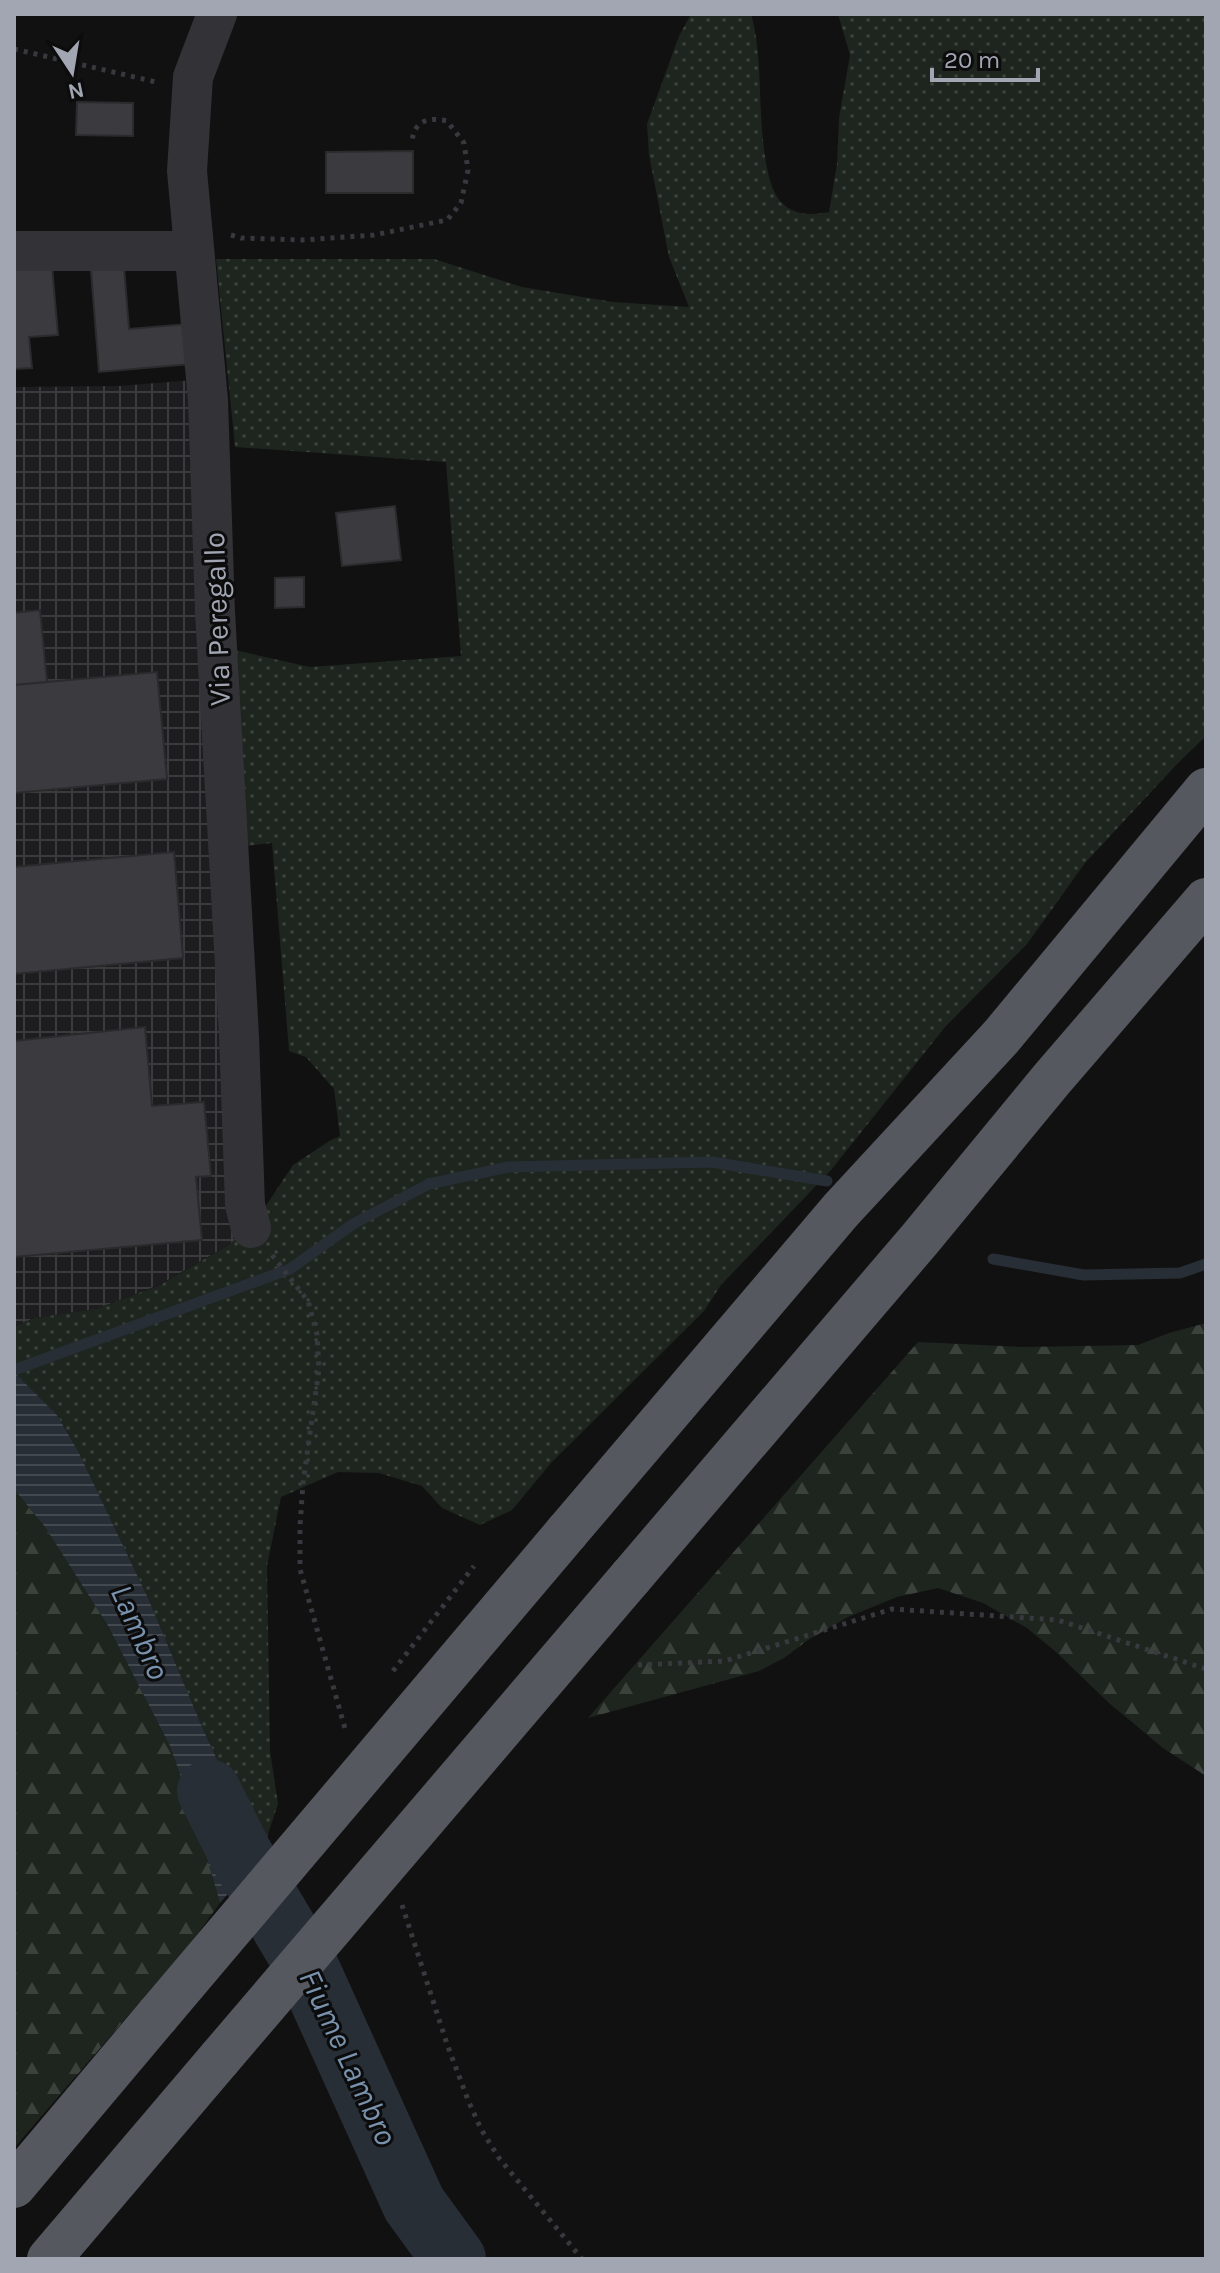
<svg xmlns="http://www.w3.org/2000/svg" width="1220" height="2273" viewBox="0 0 1220 2273" font-family="Karla,sans-serif">
	<defs>
		<pattern id="industrial-grid" width="8" height="8" patternUnits="userSpaceOnUse" patternTransform="scale(2)"><rect width="8" height="8" fill="#1d1d1f"/><path d="M0 4h8M4 0v8" fill="none" stroke="#3b3b3d"/></pattern>
		<pattern id="grass-dots" width="8" height="8" patternUnits="userSpaceOnUse" patternTransform="scale(2)"><rect width="8" height="8" fill="#1d251e"/><path d="M2 2h.1M6 6h.1" fill="none" stroke="#3b423c" stroke-width="1.8" stroke-linecap="round"/></pattern>
		<pattern id="forest-firs" width="22" height="20" patternUnits="userSpaceOnUse" patternTransform="scale(2)"><rect width="22" height="20" fill="#1d251e"/><path d="M5 1l3.5 6h-7zM16 11l3.5 6h-7z" fill="#3b423c"/></pattern>
		<pattern id="water-rules" width="6" height="5" patternUnits="userSpaceOnUse" patternTransform="scale(2)"><rect width="6" height="5" fill="#282e35"/><path d="M0 2.5h6" fill="none" stroke="#444950"/></pattern>
	</defs>
	<rect width="100%" height="100%" fill="#111112"/>
	<path fill="url(#industrial-grid)" d="M206 379 251 1228 227 1246 159 1285 96 1309 34 1318 14 1327V387L119 386Z"/>
	<path fill="url(#grass-dots)" d="M691 14H751C755 28 757 42 758 57 762 91 758 180 782 203 795 216 813 215 829 212L837 164 839 118 850 55 838 14H1206V736L1178 763 1085 863 1027 944 945 1027 831 1170 721 1285 704 1311 551 1463 512 1510 480 1525 442 1508 422 1486 379 1473 338 1472 281 1497 267 1566 270 1751 278 1804 261 1855 203 1729 148 1598 79 1453 57 1415 14 1372V1327L34 1318 96 1309 160 1285 227 1246 251 1228 293 1165 331 1140 340 1136 334 1089 306 1057 289 1051 272 843 246 846 230 649 310 667 461 656 446 462 235 447 216 259H434L522 287 613 302 689 307 669 257 649 155 647 124 679 36Z"/>
	<path fill="url(#forest-firs)" d="M1206 1323V1776L1163 1748 1109 1703 1056 1652 1027 1628 983 1603 938 1588 897 1597 848 1617 808 1640 784 1658 759 1671 588 1718 918 1342 1022 1347 1138 1345 1169 1333Z
		M14 1489 45 1527 107 1624 170 1746 197 1823 220 1903 191 1943 14 2148Z"/>
	<path fill="url(#water-rules)" d="M14 1372 57 1415 79 1453 148 1598 203 1729 261 1855 220 1903 197 1823 170 1746 107 1624 45 1527 14 1489Z"/>
	<g fill="none" stroke-linecap="round" stroke-linejoin="round">
		<path stroke="#282e35" stroke-width="11" d="M993 1259 1084 1275 1180 1273 1206 1264
			M14 1370 290 1269 353 1224 429 1184 508 1167 712 1162 827 1181"/>
		<path stroke="#282e35" stroke-width="64" d="M209 1791 241 1855 305 1963 414 2204 454 2259"/>
	</g>
	<path fill="#3b3b3f" stroke="#2b2b2e" stroke-width="2" d="M77 102 133 103V136L76 135Z
		M413 151V193H326V152Z
		M51 255 58 335 29 337 32 368 14 369V258Z
		M123 255 129 329 199 323 202 363 99 372 90 258Z
		M395 506 401 560 342 566 336 513Z
		M304 577V607L275 608V578Z
		M40 610 47 682 14 685V613Z
		M157 672 167 779 14 793V685Z
		M174 852 183 958 14 974V867Z
		M145 1027 152 1106 204 1102 211 1176 196 1177 202 1240 14 1257V1041Z"/>
	<g fill="none" stroke-linecap="round" stroke-linejoin="round">
		<path stroke="#38393e" stroke-width="5" stroke-dasharray="4 6" stroke-linecap="butt" d="M14 49 156 82
			M231 235 241 238 302 240 374 235 447 220 461 203 468 170 464 143 447 121C429 117 414 120 412 142
			M272 1255 308 1301 317 1334 319 1369 303 1483 300 1526V1569L346 1732
			M638 1665 725 1661 892 1609 1058 1620 1206 1669
			M393 1671 474 1566
			M402 1905 447 2044 468 2100 481 2129 499 2158 582 2259"/>
		<path stroke="#323237" stroke-width="40" d="M217 14 193 77 187 171 208 400 215 612 239 1036 245 1205 251 1228
			M14 251H193"/>
		<path stroke="#56585f" stroke-width="44" d="M567 1532 841 1210 1001 1037 1206 790
			M631 1577 920 1239 1051 1080 1206 900
			M14 2186 158 2015
			M49 2259 220 2058"/>
		<path stroke="#56585f" stroke-width="44" d="M158 2015 567 1532
			M220 2058 631 1577"/>
	</g>
	<g text-anchor="middle" dominant-baseline="central" stroke-width="6" stroke-linejoin="round" paint-order="stroke">
		<g font-size="30" fill="#a2a6b2" stroke="#0c0c0d">
			<text transform="translate(217 619) rotate(-92)">Via Peregallo</text>
		</g>
		<g font-size="32" font-style="italic" fill="#7992ad" stroke="#0c0c0d">
			<text transform="translate(140 1632) rotate(66)">Lambro</text>
			<text transform="translate(348 2057) rotate(65)">Fiume Lambro</text>
		</g>
	</g>
	<rect width="1220" height="2273" fill="none" stroke="#a2a6b2" stroke-width="32"/>
	<g transform="translate(72 72) rotate(168)" stroke="#0c0c0d" stroke-width="6" paint-order="stroke">
	<path d="M0-6L14 30L0 20L-14 30Z" fill="#a2a6b2"/>
	<text y="-12" font-size="22" font-weight="bold" text-anchor="middle" fill="#a2a6b2">N</text>
	</g>
	<path d="M932 68v12h106v-12" fill="none" stroke="#a2a6b2" stroke-width="4"/>
	<text x="944" y="68" font-size="24" fill="#a2a6b2" stroke="#0c0c0d" stroke-width="6" paint-order="stroke">20 m</text>
</svg>
